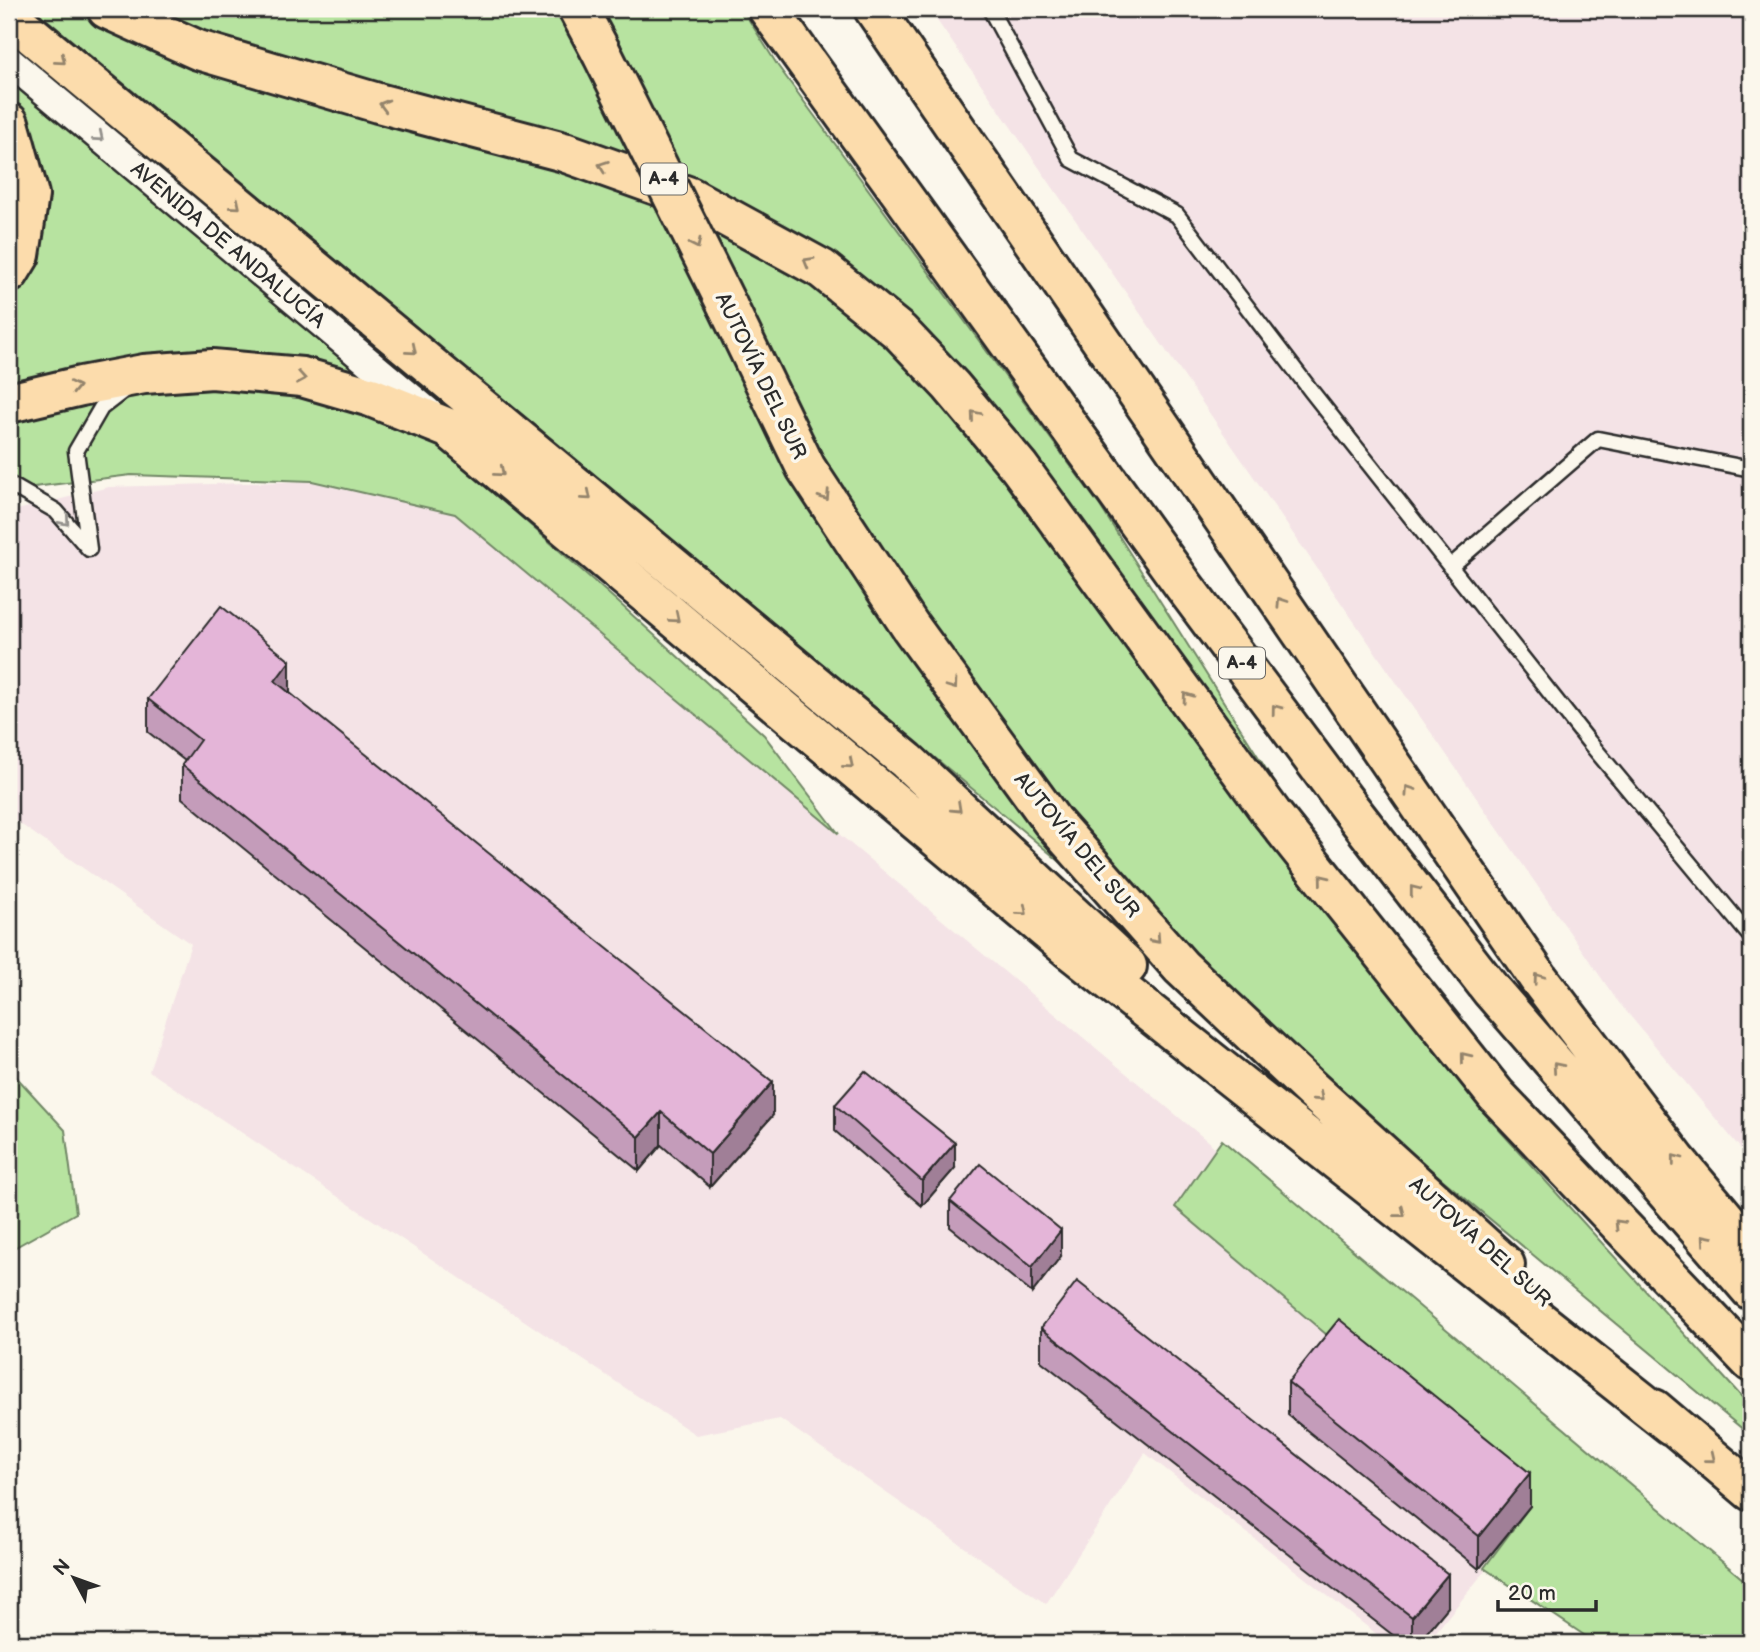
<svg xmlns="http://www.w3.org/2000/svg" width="1760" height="1652" viewBox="0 0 1760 1652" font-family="'Balsamiq Sans',sans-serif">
	<rect width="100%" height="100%" fill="#fbf7ec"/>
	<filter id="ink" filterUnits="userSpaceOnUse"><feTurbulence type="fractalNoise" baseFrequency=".0143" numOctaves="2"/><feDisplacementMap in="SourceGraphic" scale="14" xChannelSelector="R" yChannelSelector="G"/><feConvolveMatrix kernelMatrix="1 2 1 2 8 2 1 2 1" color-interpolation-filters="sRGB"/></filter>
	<g filter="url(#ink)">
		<path fill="#f4e3e6" d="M929 9H1751V1161L1616 999Z
			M312 481 455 514 1217 1149 1537 1506 1427 1643H1388L1145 1453 1046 1604 780 1419 696 1435 149 1071 191 944 9 816V705L13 693 9 690V512L109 487Z"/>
		<path fill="#b7e3a0" stroke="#718766" stroke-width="2" d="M34 9H742L778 66 1100 506 1482 1111 1751 1407V1436Z
			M9 79 251 280 618 602 764 735 839 834 455 514 312 481 131 475 9 490Z
			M9 1069 65 1130 76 1213 14 1248 9 1256Z
			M1222 1140 1751 1586V1643H1596L1484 1568 1530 1506 1175 1207Z"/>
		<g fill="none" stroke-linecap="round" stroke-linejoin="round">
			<defs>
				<path id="lane" d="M990 9 1071 159 1177 215 1312 392 1589 742 1751 937
					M9 484 56 511 89 549 76 451 101 408 127 388
					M1450 567 1598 439 1751 469"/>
				<path id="street" d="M9 61 428 412"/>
				<path id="highway" d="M107 9 198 50 378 103 564 152 690 197 822 269 900 332 951 386 1019 467 1272 814 1496 1095 1751 1362
					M578 9 601 52
					M768 9 1184 586 1349 807 1491 990 1751 1290
					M874 9 1539 979 1677 1161 1751 1249
					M9 16 907 761 1127 966
					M9 123 29 195 20 255 9 273
					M727 305 806 468 910 626 1052 821 1181 967 1312 1090 1505 1265
					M9 403 81 386 144 374 212 369 302 377 371 397 448 428 1068 948 1671 1425
					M1654 1409 1751 1491"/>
			</defs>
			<use href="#lane" stroke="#2b2b2b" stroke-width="19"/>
			<use href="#street" stroke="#2b2b2b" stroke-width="33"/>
			<use href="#highway" stroke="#2b2b2b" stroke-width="44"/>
			<use href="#lane" stroke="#fbf7ec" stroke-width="14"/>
			<use href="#street" stroke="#fbf7ec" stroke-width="28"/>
			<use href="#highway" stroke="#fcdcac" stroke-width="38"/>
			<defs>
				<path id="highway-bridge" d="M601 52 727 305"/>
			</defs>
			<use href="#highway-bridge" stroke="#2b2b2b" stroke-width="44" stroke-linecap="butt"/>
			<use href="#highway-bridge" stroke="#fcdcac" stroke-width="38"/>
		</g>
		<path fill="#c49cba" stroke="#2b2b2b" stroke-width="2" d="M290 693 773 1115 710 1187 661 1145 639 1171 182 798V765L185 761 148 732V699Z
			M835 1105 955 1168 922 1206 835 1131Z
			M950 1201 1061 1256 1032 1293 950 1227Z
			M1041 1328 1448 1607 1418 1643H1403L1041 1361Z
			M1288 1382 1530 1506 1479 1569 1288 1415Z"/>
		<path fill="#a07f97" stroke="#2b2b2b" stroke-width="2" d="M290 661V694L275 681Z
			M773 1082V1115L710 1187V1154Z
			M661 1112V1145L639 1171V1137Z
			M955 1143V1168L922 1206V1181Z
			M1061 1230V1256L1032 1293V1267Z
			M1530 1473V1506L1479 1569V1536Z
			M1448 1574V1607L1418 1643H1412V1617Z"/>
		<path fill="#e4b5d8" stroke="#2b2b2b" stroke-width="2" d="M221 606 290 661 275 681 773 1082 710 1154 661 1112 639 1137 182 765 200 740 148 699Z
			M865 1071 955 1143 922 1181 835 1105Z
			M980 1164 1061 1230 1032 1267 950 1201Z
			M1077 1281 1448 1574 1412 1617 1041 1328Z
			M1339 1319 1530 1473 1479 1536 1288 1382Z"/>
		<defs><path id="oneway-chevron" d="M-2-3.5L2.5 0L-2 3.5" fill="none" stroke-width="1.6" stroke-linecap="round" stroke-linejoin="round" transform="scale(1.75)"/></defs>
		<g stroke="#94846c">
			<use href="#oneway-chevron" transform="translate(61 60) rotate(40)"/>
			<use href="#oneway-chevron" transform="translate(384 105) rotate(-165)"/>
			<use href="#oneway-chevron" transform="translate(603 166) rotate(-160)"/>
			<use href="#oneway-chevron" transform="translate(236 205) rotate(40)"/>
			<use href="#oneway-chevron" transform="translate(696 244) rotate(64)"/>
			<use href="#oneway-chevron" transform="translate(808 262) rotate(-150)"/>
			<use href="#oneway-chevron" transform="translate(412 350) rotate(40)"/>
			<use href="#oneway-chevron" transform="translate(301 378) rotate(10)"/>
			<use href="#oneway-chevron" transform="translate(75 387) rotate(-13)"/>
			<use href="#oneway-chevron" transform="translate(975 415) rotate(-130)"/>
			<use href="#oneway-chevron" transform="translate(500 472) rotate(40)"/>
			<use href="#oneway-chevron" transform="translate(587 496) rotate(40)"/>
			<use href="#oneway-chevron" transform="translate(825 496) rotate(57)"/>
			<use href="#oneway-chevron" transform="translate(1281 602) rotate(-124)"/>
			<use href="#oneway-chevron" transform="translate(675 618) rotate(40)"/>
			<use href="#oneway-chevron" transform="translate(953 685) rotate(54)"/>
			<use href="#oneway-chevron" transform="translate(1187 697) rotate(-126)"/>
			<use href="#oneway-chevron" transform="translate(1276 709) rotate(-127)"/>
			<use href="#oneway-chevron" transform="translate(849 764) rotate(40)"/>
			<use href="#oneway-chevron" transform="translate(1409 790) rotate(-124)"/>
			<use href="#oneway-chevron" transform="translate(957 808) rotate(43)"/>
			<use href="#oneway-chevron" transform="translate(1323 879) rotate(-129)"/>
			<use href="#oneway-chevron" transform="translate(1414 890) rotate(-128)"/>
			<use href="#oneway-chevron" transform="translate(1023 911) rotate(40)"/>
			<use href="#oneway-chevron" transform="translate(1156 939) rotate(48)"/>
			<use href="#oneway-chevron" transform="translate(1538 978) rotate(-126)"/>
			<use href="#oneway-chevron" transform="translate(1465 1057) rotate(-129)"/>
			<use href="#oneway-chevron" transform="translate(1557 1067) rotate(-131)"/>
			<use href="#oneway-chevron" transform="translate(1319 1097) rotate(42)"/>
			<use href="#oneway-chevron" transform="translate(1676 1159) rotate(-128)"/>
			<use href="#oneway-chevron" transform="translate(1401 1213) rotate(38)"/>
			<use href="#oneway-chevron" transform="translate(1619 1224) rotate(-134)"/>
			<use href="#oneway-chevron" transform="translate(1706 1239) rotate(-131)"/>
			<use href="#oneway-chevron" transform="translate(1711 1458) rotate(39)"/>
		</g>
		<g stroke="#93918c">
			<use href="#oneway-chevron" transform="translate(99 137) rotate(40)"/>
			<use href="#oneway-chevron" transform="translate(65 521) rotate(49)"/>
		</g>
	</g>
	<g text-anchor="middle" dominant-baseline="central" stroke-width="7" stroke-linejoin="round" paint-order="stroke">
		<g fill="#fbf7ec" stroke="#696865" stroke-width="2">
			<rect x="641" y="163.5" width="46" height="31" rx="5"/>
			<rect x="1219" y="647.5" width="46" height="31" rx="5"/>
		</g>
		<g font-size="19" font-weight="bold" fill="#2b2b2b">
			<text x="664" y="179">A-4</text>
			<text x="1242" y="663">A-4</text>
		</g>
		<g font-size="21" fill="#2b2b2b" stroke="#fbf7ec">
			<text transform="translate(228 245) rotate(40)">AVENIDA DE ANDALUCÍA</text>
			<text transform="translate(761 376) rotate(64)">AUTOVÍA DEL SUR</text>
			<text transform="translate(1077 845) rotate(50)">AUTOVÍA DEL SUR</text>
			<text transform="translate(1480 1242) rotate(42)">AUTOVÍA DEL SUR</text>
		</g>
	</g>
	<rect width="1760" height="1652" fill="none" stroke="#fbf7ec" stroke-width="35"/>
	<rect x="18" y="18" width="1725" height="1617" fill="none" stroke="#2b2b2b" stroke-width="2.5" filter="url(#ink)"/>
	<g transform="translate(74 1578) rotate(311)" stroke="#fbf7ec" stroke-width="5" paint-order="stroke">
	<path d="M0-5L12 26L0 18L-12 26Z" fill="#2b2b2b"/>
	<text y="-10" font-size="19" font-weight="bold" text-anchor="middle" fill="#2b2b2b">N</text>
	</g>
	<path d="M1498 1600v10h98v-10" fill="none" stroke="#2b2b2b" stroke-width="3.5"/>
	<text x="1508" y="1600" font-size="21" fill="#2b2b2b" stroke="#fbf7ec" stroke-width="5" paint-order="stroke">20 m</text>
</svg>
